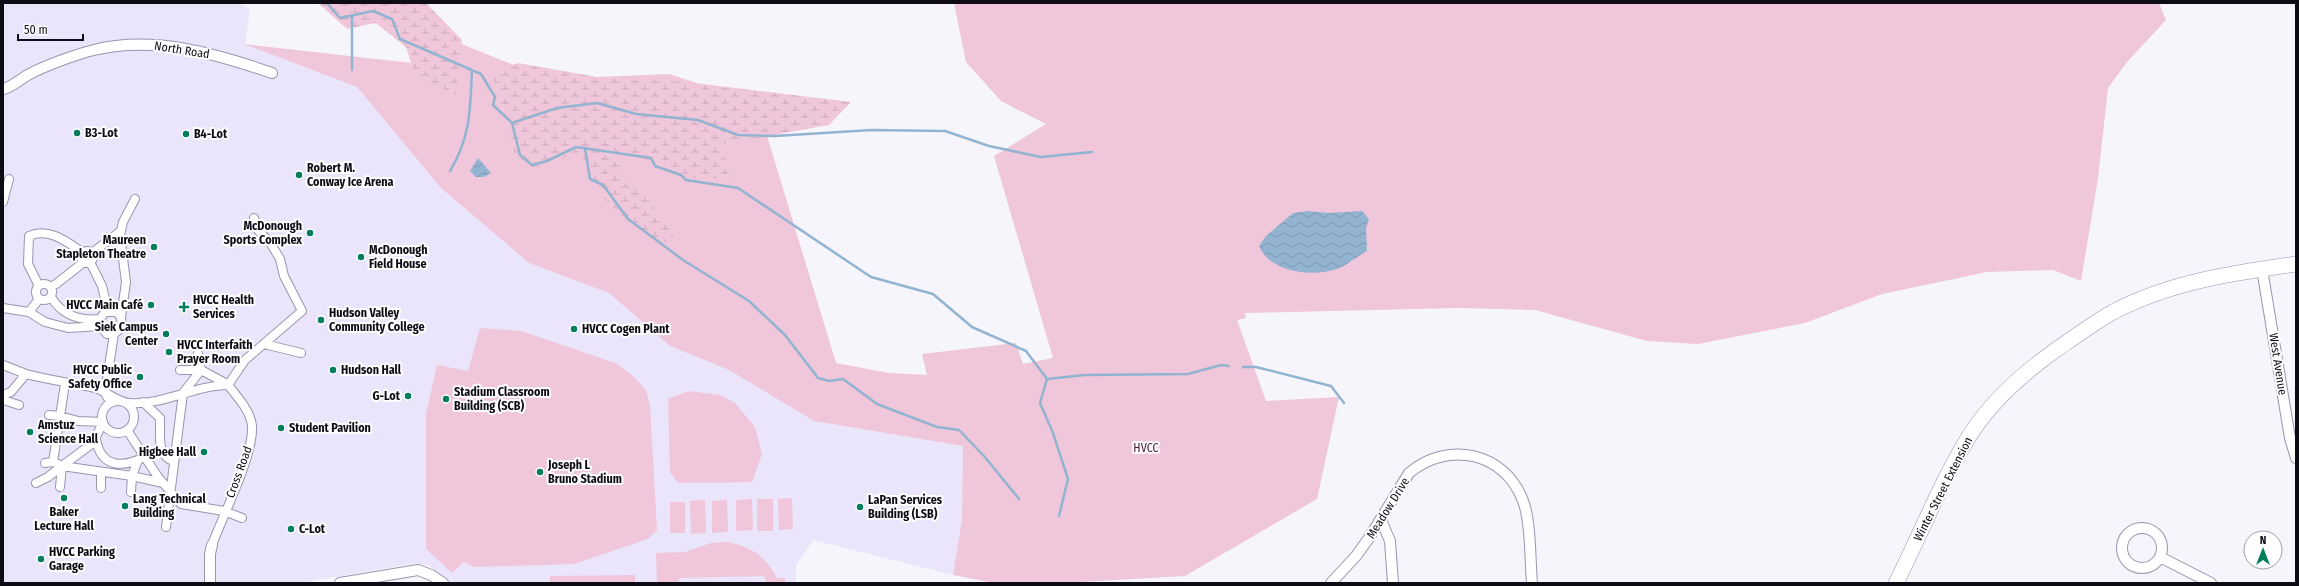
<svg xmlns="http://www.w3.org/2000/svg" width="2299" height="586" viewBox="0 0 2299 586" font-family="'Fira Sans Condensed',sans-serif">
	<defs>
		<pattern id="wetland-marsh" width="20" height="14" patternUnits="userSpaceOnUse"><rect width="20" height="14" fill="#efc6da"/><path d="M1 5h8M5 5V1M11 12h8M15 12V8" fill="none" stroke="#cca9ba"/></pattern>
		<pattern id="water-waves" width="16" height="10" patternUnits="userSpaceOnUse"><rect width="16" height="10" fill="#93b4d0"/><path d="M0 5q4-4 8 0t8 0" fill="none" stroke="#7e99b2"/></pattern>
	</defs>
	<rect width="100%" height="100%" fill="#f6f5fb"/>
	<path fill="#eae5fb" d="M3 3H241L250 10 245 44 357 87 441 188 529 263 609 293 670 346 729 370 814 421 963 446 962 519 953 575 813 540 796 565V583H449L430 566 415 563 299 583H3Z"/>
	<path fill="#efc6da" d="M954 3H2159L2166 20 2127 62 2108 88 2098 178 2081 281 2053 270 1987 272 1882 294 1805 323 1698 344 1647 341 1535 310 1458 308 1245 313 1246 318 1237 320 1266 401 1339 397 1317 499 1185 576 1063 583H994L953 575 962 519 963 446 814 421 729 370 670 346 609 293 529 263 441 188 357 87 244 44 447 67 459 43 549 79 669 74 757 103 836 363 889 373 927 375 922 354 1016 343 1023 364 1053 358 994 156 1046 124 1001 101 966 62Z
		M480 328 521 331 615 363 633 376 646 390 650 406 657 530 648 539 574 564 474 567 464 562 452 573 426 549V414L437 365 468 371Z
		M689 391 720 395 735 403 755 427 762 454 752 482 678 483 670 472 668 399Z
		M792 498 793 529 779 530 778 499Z
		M752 499 753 530 736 531V500Z
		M757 499H773V531H757Z
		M705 500 706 533 691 534 690 501Z
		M727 500 728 532 712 533V501Z
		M670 502H685V533H670Z
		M727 542C751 547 766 556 777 578H785V583H767L764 576 680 578 677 583H657L656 553 685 552 711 543Z
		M635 575V583H550V576Z"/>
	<path fill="url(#wetland-marsh)" d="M318 3H426L462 40 456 95 415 75 406 47 376 23 347 29Z
		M518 63 603 78 686 82 851 102 829 125 718 145 735 178H696L622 151V177L647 196 680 246 640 235 594 188 580 151 542 168 525 167 516 158 492 75Z"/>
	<path fill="url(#water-waves)" d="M478 158 491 173 484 177H476L470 171Z
		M1309 211 1328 213 1362 211 1369 219 1366 228 1367 251C1358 256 1347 265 1337 269 1313 277 1270 273 1259 246L1266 236 1293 213Z"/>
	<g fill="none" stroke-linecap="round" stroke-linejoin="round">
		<path stroke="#93b4d0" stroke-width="2.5" d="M327 3 340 18 373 11 392 19 400 39 481 74 495 97 493 105 512 123 520 155 532 165 547 161 576 147 651 158 655 166 681 175 686 180 738 188 871 277 933 294 972 327 1026 351 1047 379 1085 375 1188 374 1221 365 1229 366
			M352 70V16
			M512 123 557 108 597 103 636 114 698 120 738 135 775 136 872 130 945 131 989 146 1041 157 1092 152
			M585 148 590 179 603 185 628 219 683 260 749 301 785 335 818 378 829 381 843 379 877 404 937 427 959 430 984 456 1019 499
			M450 171C471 136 470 109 472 70
			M1243 367H1256L1331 386 1344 403
			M1047 379 1040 403 1053 433 1068 479 1059 516"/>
		<defs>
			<path id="pedestrian" d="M3 202 9 179
				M81 257a6 6 0 1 1 12 0a6 6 0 1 1-12 0Z
				M92 253 121 231
				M90 262 102 286 108 311
				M36 292a8 8 0 1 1 16 0a8 8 0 1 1-16 0Z
				M39 286 28 264 29 236C49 227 67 242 82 252
				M50 287 56 284 84 262
				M51 297C62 315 80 321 100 319L105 312H116L121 317 122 327 114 334H107L100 326V319
				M3 308 29 312 45 322 68 328 100 326
				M29 312 39 299
				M121 317 126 282 120 235 123 222 135 199
				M264 344 301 353
				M3 365 26 374
				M180 370H201L227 384
				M3 395 11 392 26 374C49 380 72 383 95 388 106 391 117 402 129 403 162 406 195 385 228 385
				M107 397 105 392 114 334
				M3 400 19 405
				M102 417a16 16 0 1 1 32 0a16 16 0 1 1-32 0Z
				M143 402 160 418C161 432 155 456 174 461
				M49 415 60 416 53 462
				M127 430 158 477 181 504 224 511 242 518
				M96 439C101 469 124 468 146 456
				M45 463 53 462 58 464
				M62 466 93 443 103 422 78 421 60 416 65 384
				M101 472V488
				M36 483 48 477 62 466 132 476 163 483
				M60 487 62 466
				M131 492 132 476 138 460
				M166 527 183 393 201 370 198 354
				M212 545C223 515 254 455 252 426 251 412 237 396 228 385L245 360 302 311 284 276 280 259 271 244 258 230 254 218"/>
			<path id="minor" d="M3 89C12 87 18 81 26 76 41 67 77 54 94 50 153 35 217 54 272 73
				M2262 269 2290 438 2296 458
				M1381 520 1390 541 1393 583
				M2122 548a20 20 0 1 1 40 0a20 20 0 1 1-40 0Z
				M2160 557 2211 583
				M210 583V554L212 545
				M340 583 418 570 431 575 443 583
				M1331 583 1356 556 1369 538 1409 473C1448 440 1505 452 1523 501 1531 521 1530 561 1532 583"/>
			<path id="secondary" d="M1896 583C1921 534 1941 481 1970 435 1991 402 2021 375 2053 352 2073 338 2092 324 2113 312 2170 282 2233 273 2296 264"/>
		</defs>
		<use href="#pedestrian" stroke="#9a94af" stroke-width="10"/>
		<use href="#minor" stroke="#9a94af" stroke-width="12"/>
		<use href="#secondary" stroke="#9a94af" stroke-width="16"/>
		<use href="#pedestrian" stroke="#fff" stroke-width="8"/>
		<use href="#minor" stroke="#fff" stroke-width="10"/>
		<use href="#secondary" stroke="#fff" stroke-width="15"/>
	</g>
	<g fill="#027e5c" stroke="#fff" stroke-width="1.5">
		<circle cx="77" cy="133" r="4"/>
		<circle cx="186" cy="134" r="4"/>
		<circle cx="299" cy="175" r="4"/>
		<circle cx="310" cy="233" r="4"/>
		<circle cx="154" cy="247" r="4"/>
		<circle cx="361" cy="257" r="4"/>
		<circle cx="151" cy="305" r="4"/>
		<path d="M182 301h4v4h4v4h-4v4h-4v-4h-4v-4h4z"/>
		<circle cx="321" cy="320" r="4"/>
		<circle cx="574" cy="329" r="4"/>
		<circle cx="166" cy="334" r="4"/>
		<circle cx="169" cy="352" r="4"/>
		<circle cx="333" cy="370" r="4"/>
		<circle cx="140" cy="377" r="4"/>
		<circle cx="408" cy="396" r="4"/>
		<circle cx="446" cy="399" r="4"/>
		<circle cx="281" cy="428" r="4"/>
		<circle cx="30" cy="432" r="4"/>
		<circle cx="204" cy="452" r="4"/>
		<circle cx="540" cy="472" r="4"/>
		<circle cx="64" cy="498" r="4"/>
		<circle cx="125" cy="506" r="4"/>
		<circle cx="860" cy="507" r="4"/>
		<circle cx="291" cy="529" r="4"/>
		<circle cx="41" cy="559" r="4"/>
	</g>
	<g text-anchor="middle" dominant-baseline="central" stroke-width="4" stroke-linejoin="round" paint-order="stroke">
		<g font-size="12" fill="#0e0b15" stroke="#fff">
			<text transform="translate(182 50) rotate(9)">North Road</text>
			<text transform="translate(2278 364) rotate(81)">West Avenue</text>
			<text transform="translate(239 472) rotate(-70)">Cross Road</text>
			<text transform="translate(1943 489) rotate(-63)">Winter Street Extension</text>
			<text transform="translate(1388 508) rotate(-58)">Meadow Drive</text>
		</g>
		<g font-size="12" font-weight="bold" fill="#0e0b15" stroke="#fff" text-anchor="start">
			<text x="85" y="133">B3-Lot</text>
			<text x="194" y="134">B4-Lot</text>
			<text x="307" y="168">Robert M.<tspan x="307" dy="14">Conway Ice Arena</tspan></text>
			<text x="302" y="226" text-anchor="end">McDonough<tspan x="302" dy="14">Sports Complex</tspan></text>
			<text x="146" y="240" text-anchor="end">Maureen<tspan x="146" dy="14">Stapleton Theatre</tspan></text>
			<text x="369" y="250">McDonough<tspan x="369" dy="14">Field House</tspan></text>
			<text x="193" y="300">HVCC Health<tspan x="193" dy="14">Services</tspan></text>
			<text x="143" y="305" text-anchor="end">HVCC Main Café</text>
			<text x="329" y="313">Hudson Valley<tspan x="329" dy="14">Community College</tspan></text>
			<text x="158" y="327" text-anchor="end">Siek Campus<tspan x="158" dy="14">Center</tspan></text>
			<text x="582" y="329">HVCC Cogen Plant</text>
			<text x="177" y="345">HVCC Interfaith<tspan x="177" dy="14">Prayer Room</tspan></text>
			<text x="132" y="370" text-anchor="end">HVCC Public<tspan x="132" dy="14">Safety Office</tspan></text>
			<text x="341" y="370">Hudson Hall</text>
			<text x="454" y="392">Stadium Classroom<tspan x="454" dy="14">Building (SCB)</tspan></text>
			<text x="400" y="396" text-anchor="end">G-Lot</text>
			<text x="38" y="425">Amstuz<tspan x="38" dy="14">Science Hall</tspan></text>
			<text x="289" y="428">Student Pavilion</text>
			<text x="196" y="452" text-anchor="end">Higbee Hall</text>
			<text x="548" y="465">Joseph L<tspan x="548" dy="14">Bruno Stadium</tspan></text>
			<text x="133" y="499">Lang Technical<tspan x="133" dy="14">Building</tspan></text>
			<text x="868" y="500">LaPan Services<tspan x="868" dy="14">Building (LSB)</tspan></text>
			<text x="64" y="512" text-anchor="middle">Baker<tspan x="64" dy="14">Lecture Hall</tspan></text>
			<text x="299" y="529">C-Lot</text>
			<text x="49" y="552">HVCC Parking<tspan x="49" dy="14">Garage</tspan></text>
		</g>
		<g font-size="12" fill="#4c1a37" stroke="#fff">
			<text x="1146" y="448">HVCC</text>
		</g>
	</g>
	<rect width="2299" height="586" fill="none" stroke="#0e0b15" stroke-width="8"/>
	<g transform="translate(2263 550)"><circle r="19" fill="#ffffff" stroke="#9f9da1"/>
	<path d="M0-3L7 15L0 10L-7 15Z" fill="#027e5c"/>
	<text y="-6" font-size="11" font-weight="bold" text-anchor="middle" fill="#0e0b15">N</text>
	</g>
	<path d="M18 34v6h65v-6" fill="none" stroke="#0e0b15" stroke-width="2"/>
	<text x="24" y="34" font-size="12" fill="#0e0b15" stroke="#ffffff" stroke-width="3" paint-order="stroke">50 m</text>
</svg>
